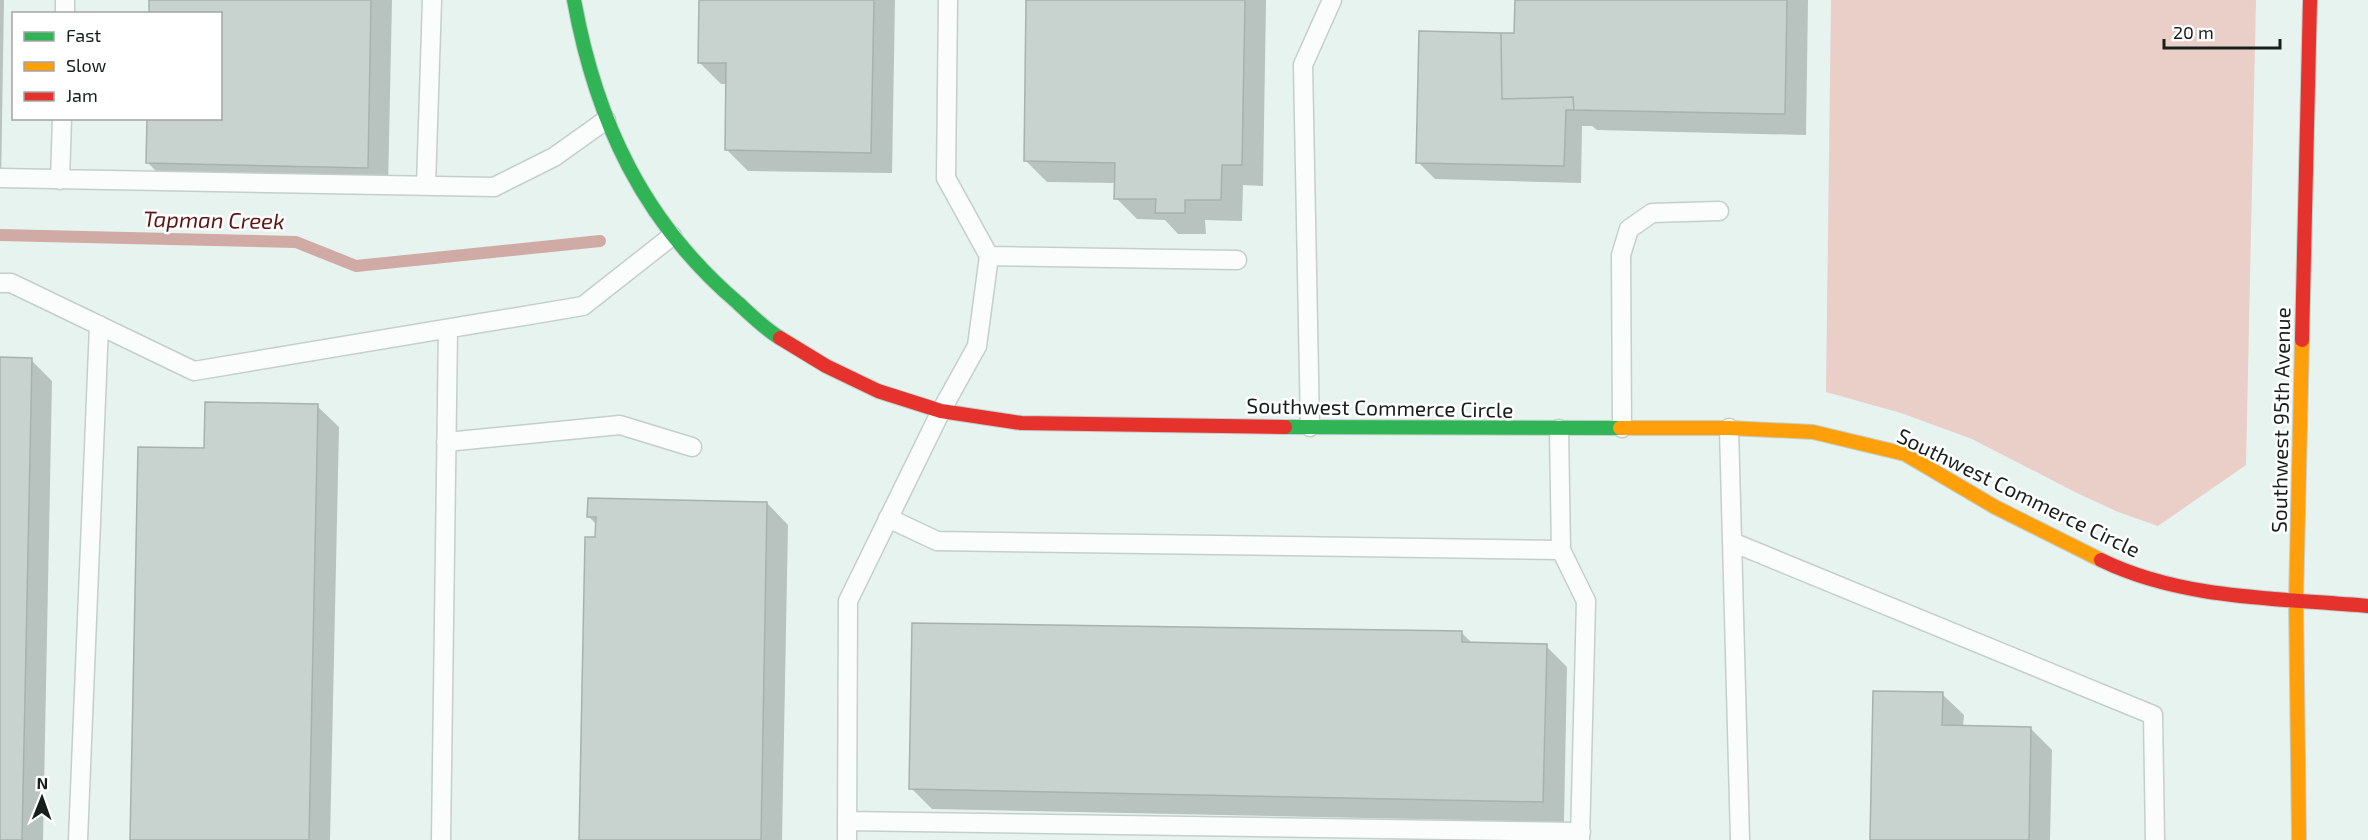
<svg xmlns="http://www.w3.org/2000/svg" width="2368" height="840" viewBox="0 0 2368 840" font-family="'Exo 2',sans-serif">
	<rect width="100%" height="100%" fill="#e6f3ef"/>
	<path fill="#eacec8" d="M1831 0H2256L2246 465 2158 526 2118 512 2077 493 1972 439 1901 413 1826 392Z"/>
	<path fill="#0003" d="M0 0H4L1 183H0Z
		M151 0H392L388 188 169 184 147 162 220 118V14Z
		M700 0H895L892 173 748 171 726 149 727 84H721L699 62Z
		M1028 0H1266L1263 186 1243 185 1242 221 1205 220 1206 234H1178L1165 220 1137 219 1116 198V183L1047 182 1025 160Z
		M1517 0H1808L1806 135 1597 130 1592 126H1582L1581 183 1435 179 1418 162 1516 34Z
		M0 359 31 360 52 381 43 840H0Z
		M317 406 339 427 330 840H131L205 449Z
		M767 503 788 525 782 840H580L597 538V525L589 517Z
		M1461 632 1473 644 1546 646 1567 667 1564 822 932 809 911 788Z
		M1942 694 1964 715 1963 727 2030 728 2052 750 2050 840H1871Z"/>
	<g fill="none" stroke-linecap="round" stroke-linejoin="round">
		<path stroke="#d0aaa5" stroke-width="12" d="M0 235 296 242 356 266 600 241"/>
	</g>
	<path fill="#c8d3d0" stroke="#a8b1ae" stroke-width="1.5" d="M149 0H371L368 168 146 163 147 118H220V14H149Z
		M699 0H874L871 153 725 150 726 63H698Z
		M1026 0H1245L1242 165H1222L1221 200H1185V213H1155L1156 199H1114L1115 163 1024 161Z
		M1515 0H1787L1785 114 1574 110 1573 97 1502 99 1501 33H1514Z
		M1419 31 1501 33 1502 99 1573 97 1574 110H1566L1564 166 1416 163Z
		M0 357 32 358 22 840H0Z
		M205 402 318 404 309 840H130L138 447 204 448Z
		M588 498 767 502 761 840H579L585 537H595L596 517H587Z
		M912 623 1462 631V642L1547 644 1543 802 909 789Z
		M1873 691 1943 692 1942 725 2031 727 2029 840H1870Z"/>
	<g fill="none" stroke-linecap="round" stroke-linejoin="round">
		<defs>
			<path id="lane" d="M65 14V0
				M0 178 494 187 554 157 606 120
				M60 180 62 118
				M426 186 432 0
				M989 256 1237 260
				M0 283H11L194 371 583 306 672 236
				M1310 427 1303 65 1332 0
				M1622 428 1621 255 1629 229 1652 213 1719 211
				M1729 428 1740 840
				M1559 429 1561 550 1586 601 1580 840
				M446 442 620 425 692 447
				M888 518 937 541 1561 550
				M1732 542 2153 715 2155 840
				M847 821 1581 832
				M78 840 99 325
				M441 840 448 329
				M847 840 848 601 941 411 977 346 989 256 946 178 948 0"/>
			<path id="fast" d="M574 0C596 121 643 222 738 303 751 315 765 329 780 338
				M1285 427 1620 428"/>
			<path id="slow" d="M1620 428H1729L1813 432 1905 454 1995 507 2101 560
				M2299 840 2296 600 2302 340"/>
			<path id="jam" d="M780 338 826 366 878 391 941 411 1021 423 1285 427
				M2302 340 2310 0
				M2101 560C2183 600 2279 598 2368 606"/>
		</defs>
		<use href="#lane" stroke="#c4cfcb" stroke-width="21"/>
		<use href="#fast" stroke="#c4cfcb" stroke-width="16"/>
		<use href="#slow" stroke="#c4cfcb" stroke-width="16"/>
		<use href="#jam" stroke="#c4cfcb" stroke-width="16"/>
		<use href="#lane" stroke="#fbfdfd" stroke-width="18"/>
		<use href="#fast" stroke="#30b455" stroke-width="14"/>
		<use href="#slow" stroke="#ff9f0a" stroke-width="14"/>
		<use href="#jam" stroke="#e5322d" stroke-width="14"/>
	</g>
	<g text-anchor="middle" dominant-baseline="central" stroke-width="5" stroke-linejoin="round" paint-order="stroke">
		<g font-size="21" fill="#171f1d" stroke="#fff">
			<text transform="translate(1380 407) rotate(1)">Southwest Commerce Circle</text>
			<text transform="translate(2280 420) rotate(-89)">Southwest 95th Avenue</text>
			<text transform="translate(2019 492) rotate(26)">Southwest Commerce Circle</text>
		</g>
		<g font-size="22" font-style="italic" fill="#5e1615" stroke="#fff">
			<text transform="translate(214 219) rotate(1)">Tapman Creek</text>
		</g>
	</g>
	<rect x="12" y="12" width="210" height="108" fill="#ffffff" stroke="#a2a5a5" stroke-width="1.5"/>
	<rect x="24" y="32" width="30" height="9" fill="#30b455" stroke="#a2a5a5" stroke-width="1.5"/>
	<text x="66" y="42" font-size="18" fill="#171f1d">Fast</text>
	<rect x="24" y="62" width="30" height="9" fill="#ff9f0a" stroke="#a2a5a5" stroke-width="1.5"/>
	<text x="66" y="72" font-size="18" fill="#171f1d">Slow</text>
	<rect x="24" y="92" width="30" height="9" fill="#e5322d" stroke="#a2a5a5" stroke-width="1.5"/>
	<text x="66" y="102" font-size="18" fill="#171f1d">Jam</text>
	<g transform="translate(42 798) rotate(1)" stroke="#ffffff" stroke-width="4.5" paint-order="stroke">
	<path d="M0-4.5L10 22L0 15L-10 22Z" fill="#171f1d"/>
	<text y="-9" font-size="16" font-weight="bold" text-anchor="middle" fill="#171f1d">N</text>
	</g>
	<path d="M2164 39v9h116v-9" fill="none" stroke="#171f1d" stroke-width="3"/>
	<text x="2173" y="39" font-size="18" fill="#171f1d" stroke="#ffffff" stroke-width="4.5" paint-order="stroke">20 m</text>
</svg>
